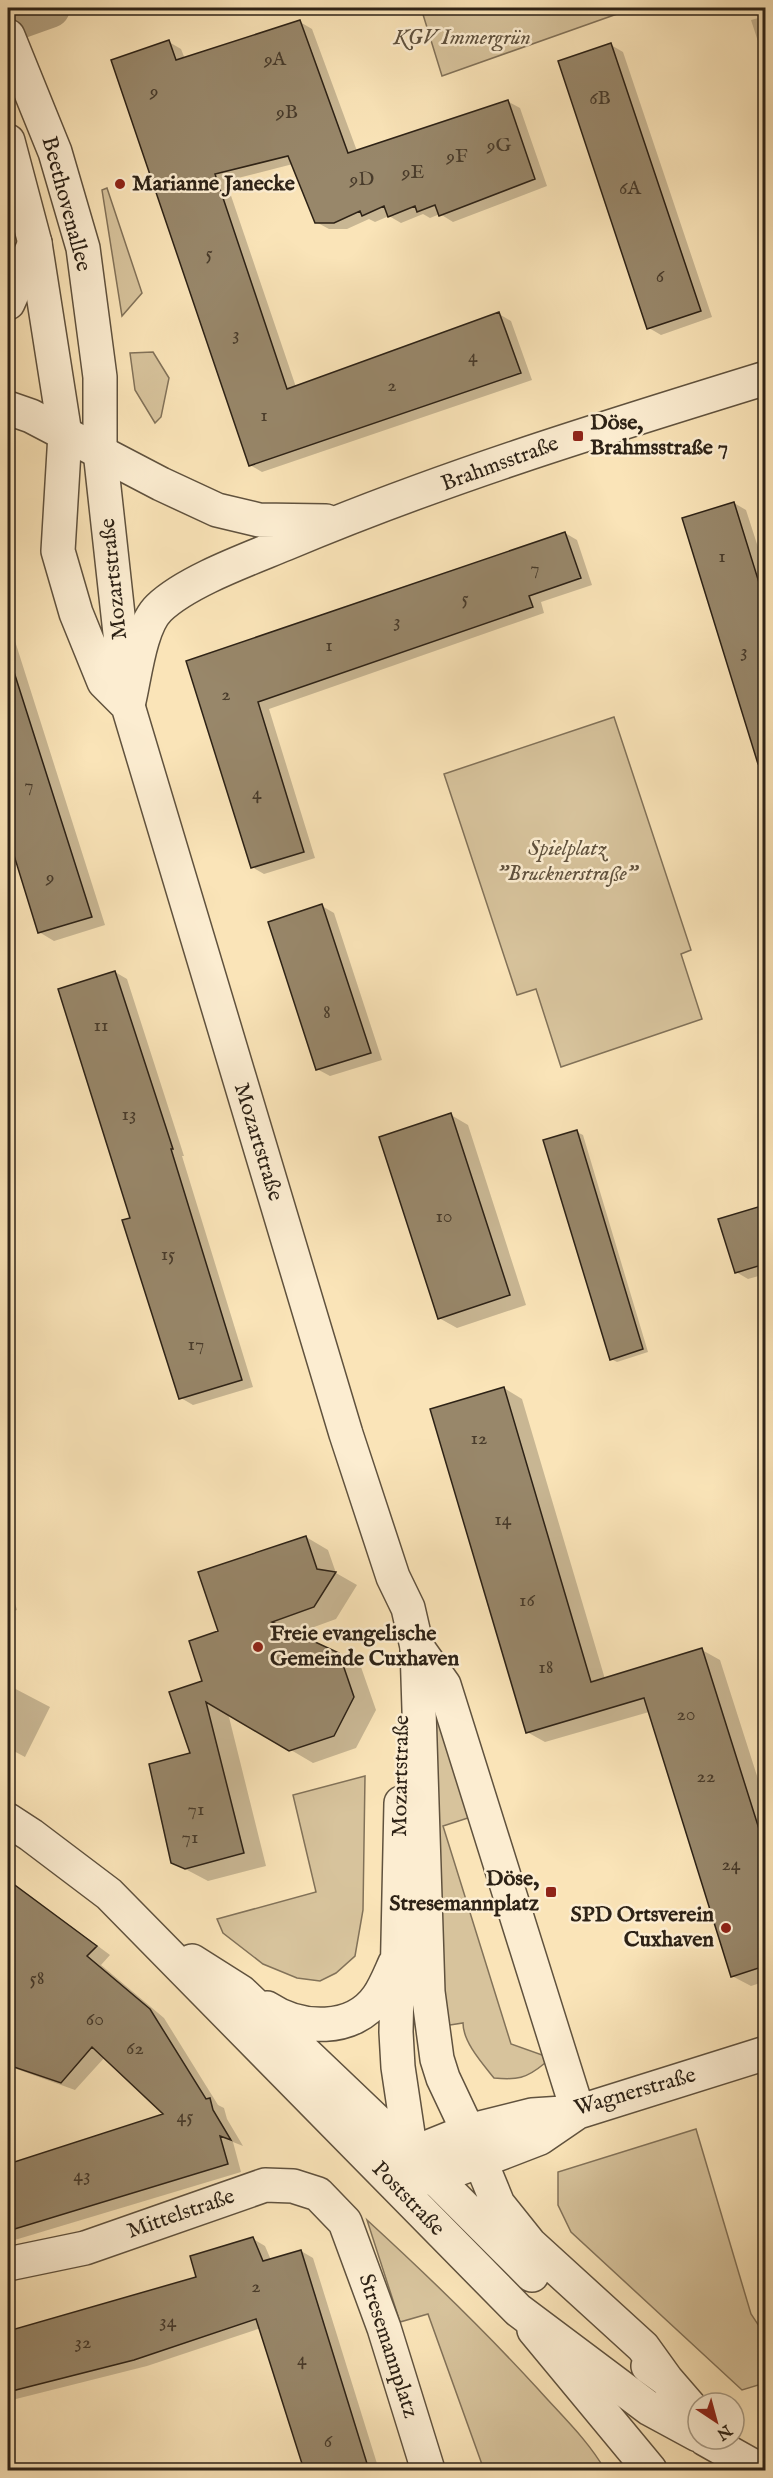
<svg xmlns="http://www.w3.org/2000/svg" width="773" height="2478" viewBox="0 0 773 2478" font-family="'IM FELL English',serif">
	<rect width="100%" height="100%" fill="#fae4b8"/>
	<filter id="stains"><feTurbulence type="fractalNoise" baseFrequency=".00333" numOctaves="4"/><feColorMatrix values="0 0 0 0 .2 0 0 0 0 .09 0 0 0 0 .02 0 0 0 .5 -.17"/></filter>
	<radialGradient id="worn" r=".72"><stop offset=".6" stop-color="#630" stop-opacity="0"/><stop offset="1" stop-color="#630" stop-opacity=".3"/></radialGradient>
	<path fill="#d7c39c" stroke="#827259" stroke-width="1.5" d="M421 8H634L442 76Z
		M107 188 142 293 122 316 102 190Z
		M153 352 169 378 161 417 155 423 135 390 130 353Z
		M614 717 691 950 681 954 702 1019 561 1067 536 989 517 995 444 774Z
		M435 1702 471 1817 443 1826 511 2044 545 2056V2063C526 2079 517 2080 494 2078 482 2063 463 2042 463 2023L444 2026Z
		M365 1776 363 1910 355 1956 336 1973 320 1981 297 1978 263 1964 223 1933 217 1919 316 1892 293 1795Z
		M696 2129 751 2314 765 2335V2383L742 2390 571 2232 558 2205V2172Z
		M367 2220C426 2274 484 2330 538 2389 561 2415 588 2440 605 2470H484L428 2314 400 2322Z"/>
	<path fill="#0003" d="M766 16V66L751 20Z
		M300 22 312 29 357 151 507 101 520 108 547 186 453 222 440 214 430 218 423 214 401 223 389 216 375 222 369 219 347 229H329L316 222 293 164 226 181 296 387 499 314 511 321 532 380 262 472 250 465 169 42 181 49 185 59Z
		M611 45 623 52 712 317 661 335 649 328Z
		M734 503 746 510 766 572V783L683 519Z
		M565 533 577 540 592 585 541 602 544 613 269 709 315 858 264 874 252 867 188 662Z
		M8 619 105 925 54 941 39 932 8 832Z
		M322 906 334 913 382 1060 330 1076 317 1069Z
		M115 972 127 979 184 1156H182L253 1387 193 1405 181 1398 132 1219Z
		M451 1115 468 1125 526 1305 457 1328 439 1318Z
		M577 1132 583 1135 648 1352 617 1362 611 1359Z
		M766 1206V1274L748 1279 736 1272 720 1220Z
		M504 1388 522 1399 605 1679 702 1650 720 1660 766 1804V1981L751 1986 732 1976 649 1712 545 1742 527 1732Z
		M306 1537 328 1550 336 1573 357 1585 336 1619 295 1634 361 1667 376 1710 356 1748 313 1763 228 1713 266 1866 208 1881 172 1862 204 1682 220 1632Z
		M8 1580 17 1610 8 1613Z
		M8 1685 50 1707 25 1757 8 1748Z
		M8 1879 110 1955 101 1965 164 2018 218 2105 224 2108 227 2119 243 2146 233 2142 241 2172 8 2242V2138L10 2165 165 2114 105 2057 75 2090 8 2066Z
		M253 2239 265 2246 271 2260 301 2251 313 2258 379 2470H306L261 2328 147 2366 8 2401V2332L198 2278Z"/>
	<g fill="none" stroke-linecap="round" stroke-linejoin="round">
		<path stroke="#b4a281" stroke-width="40" d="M8 23 50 8"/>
	</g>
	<path fill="#98876a" stroke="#2d2216" stroke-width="1.5" d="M300 20 348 153 508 100 535 179 439 216 435 205 417 212 415 206 388 217 384 206 362 216 360 211 334 223H315L288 156 215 174 287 389 499 312 521 373 249 466 111 60 169 40 176 60Z
		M611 43 701 311 647 329 558 61Z
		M734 502 765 602V763L758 764 682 518Z
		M565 532 581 578 529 596 533 607 258 702 304 852 251 868 186 661Z
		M14 672 92 917 38 933 8 836V673Z
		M322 904 371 1053 316 1070 268 922Z
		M115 971 173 1149H171L242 1380 179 1399 122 1220 130 1218 58 989Z
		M451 1113 510 1295 438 1319 379 1137Z
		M577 1130 643 1349 610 1360 543 1140Z
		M765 1205V1264L735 1273 718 1219Z
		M504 1387 591 1682 702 1648 765 1848V1966L731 1977 644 1698 526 1733 430 1409Z
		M306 1536 317 1569 336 1572 314 1607 272 1622 339 1653 354 1697 334 1736 289 1751 206 1702 244 1853 185 1869 171 1863 149 1764 190 1753 169 1692 202 1681 189 1641 218 1631 198 1572Z
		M8 1880 97 1946 87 1956 150 2009 206 2099 210 2098 213 2110 231 2140 220 2136 228 2164 8 2231V2164L163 2114 92 2047 61 2083 8 2065Z
		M253 2237 263 2261 301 2250 369 2470H304L256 2319 134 2360 8 2392V2331L196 2277 190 2256Z"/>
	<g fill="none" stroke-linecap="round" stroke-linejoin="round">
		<defs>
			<path id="minor" d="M8 303 35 243
				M8 408 31 416 161 484 217 510 259 520 326 521
				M129 701C135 676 140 626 159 608 187 581 249 559 285 544 441 478 604 428 766 378
				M417 1647 444 1685 578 2112
				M388 2169 411 2154 468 2131 532 2115 578 2112 766 2053
				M409 2178H434L504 2152 540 2138 578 2112
				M8 2264 85 2248 265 2185 293 2186 318 2194 345 2222 384 2328 428 2470
				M534 2330 650 2470"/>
			<path id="tertiary" d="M8 36 55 152 83 248 100 377V451L128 706 346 1434 393 1577 408 1608 417 1647 428 1992 437 2059 443 2078 468 2131 498 2204 530 2244 643 2347 666 2379
				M8 141 35 243 65 434 58 551 76 613 104 682 128 706
				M401 1803 396 2032 398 2067 411 2154
				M8 1820 31 1835 109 1894 518 2310 650 2409 698 2435
				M192 1961 241 1992 411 2154 532 2275
				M267 2008C300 2030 353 2033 378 1997 385 1987 390 1974 395 1963
				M648 2366 666 2379 698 2416
				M705 2439 760 2470"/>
		</defs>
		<use href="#minor" stroke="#60523e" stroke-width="36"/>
		<use href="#tertiary" stroke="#60523e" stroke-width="36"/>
		<use href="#minor" stroke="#fcedd1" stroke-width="33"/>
		<use href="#tertiary" stroke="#fcedd1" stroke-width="33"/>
	</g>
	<g fill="#8f2418" stroke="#fcedd1" stroke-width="2">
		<circle cx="120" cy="184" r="6"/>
		<rect x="572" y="430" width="12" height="12" rx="3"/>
		<circle cx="258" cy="1647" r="6"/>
		<rect x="545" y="1886" width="12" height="12" rx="3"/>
		<circle cx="726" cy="1928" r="6"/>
	</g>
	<g text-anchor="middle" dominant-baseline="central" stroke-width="5" stroke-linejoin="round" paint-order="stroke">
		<g font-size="20" fill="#483b2b">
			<text x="275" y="59">9A</text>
			<text x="154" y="91">9</text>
			<text x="600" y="98">6B</text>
			<text x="287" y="112">9B</text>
			<text x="499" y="145">9G</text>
			<text x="457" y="156">9F</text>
			<text x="413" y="172">9E</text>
			<text x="362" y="179">9D</text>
			<text x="630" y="188">6A</text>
			<text x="209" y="253">5</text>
			<text x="660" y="276">6</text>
			<text x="236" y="334">3</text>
			<text x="473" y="356">4</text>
			<text x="392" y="385">2</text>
			<text x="264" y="415">1</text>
			<text x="722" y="556">1</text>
			<text x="535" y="568">7</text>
			<text x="465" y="598">5</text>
			<text x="397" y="621">3</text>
			<text x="329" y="645">1</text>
			<text x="744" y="651">3</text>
			<text x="226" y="694">2</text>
			<text x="29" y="785">7</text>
			<text x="257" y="793">4</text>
			<text x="50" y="877">9</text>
			<text x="327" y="1012">8</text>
			<text x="101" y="1025">11</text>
			<text x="129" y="1114">13</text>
			<text x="444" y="1216">10</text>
			<text x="168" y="1254">15</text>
			<text x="196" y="1344">17</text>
			<text x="479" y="1438">12</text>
			<text x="503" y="1519">14</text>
			<text x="527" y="1600">16</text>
			<text x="546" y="1667">18</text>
			<text x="686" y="1714">20</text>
			<text x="706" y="1776">22</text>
			<text x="196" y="1809">71</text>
			<text x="190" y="1837">71</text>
			<text x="731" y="1864">24</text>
			<text x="37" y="1978">58</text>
			<text x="95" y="2019">60</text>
			<text x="135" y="2048">62</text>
			<text x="185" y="2116">45</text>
			<text x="82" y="2175">43</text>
			<text x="256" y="2286">2</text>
			<text x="168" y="2321">34</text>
			<text x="83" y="2342">32</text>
			<text x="302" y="2359">4</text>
			<text x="328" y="2441">6</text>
		</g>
		<g font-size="22" font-style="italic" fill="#60523e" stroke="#fcedd1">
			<text x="462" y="38">KGV Immergrün</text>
			<text x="567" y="849">Spielplatz<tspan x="567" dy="25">"Brucknerstraße"</tspan></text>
		</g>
		<g font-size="22" font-weight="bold" fill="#2d2216" stroke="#fcedd1" text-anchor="start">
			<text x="132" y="184">Marianne Janecke</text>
			<text x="590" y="423">Döse,<tspan x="590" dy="25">Brahmsstraße 7</tspan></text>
			<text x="270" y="1634">Freie evangelische<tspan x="270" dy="25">Gemeinde Cuxhaven</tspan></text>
			<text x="539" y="1879" text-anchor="end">Döse,<tspan x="539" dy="25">Stresemannplatz</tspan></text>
			<text x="714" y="1915" text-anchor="end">SPD Ortsverein<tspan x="714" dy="25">Cuxhaven</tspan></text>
		</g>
		<g font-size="22" fill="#2d2216" stroke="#fcedd1">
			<text transform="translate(66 204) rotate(75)">Beethovenallee</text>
			<text transform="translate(500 464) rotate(-20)">Brahmsstraße</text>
			<text transform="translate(114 579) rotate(-96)">Mozartstraße</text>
			<text transform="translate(258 1142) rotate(73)">Mozartstraße</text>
			<text transform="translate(401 1776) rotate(-89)">Mozartstraße</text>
			<text transform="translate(635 2092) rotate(-16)">Wagnerstraße</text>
			<text transform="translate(408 2199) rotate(46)">Poststraße</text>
			<text transform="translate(181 2214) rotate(-19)">Mittelstraße</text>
			<text transform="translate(388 2346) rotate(72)">Stresemannplatz</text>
		</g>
	</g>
	<rect width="773" height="2478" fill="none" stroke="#fae4b8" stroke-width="30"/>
	<rect x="9" y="9" width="755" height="2460" fill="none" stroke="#2d2216" stroke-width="3"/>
	<rect x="15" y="15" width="743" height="2448" fill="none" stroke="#2d2216" stroke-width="1.5"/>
	<g transform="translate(716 2421) rotate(144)"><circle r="28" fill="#fcedd1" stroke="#a99c86" stroke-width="1.5"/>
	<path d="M0-4.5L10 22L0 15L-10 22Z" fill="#8f2418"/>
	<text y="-9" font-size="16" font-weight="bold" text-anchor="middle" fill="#2d2216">N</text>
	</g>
	<rect width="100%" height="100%" filter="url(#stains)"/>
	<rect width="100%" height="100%" fill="url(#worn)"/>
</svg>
